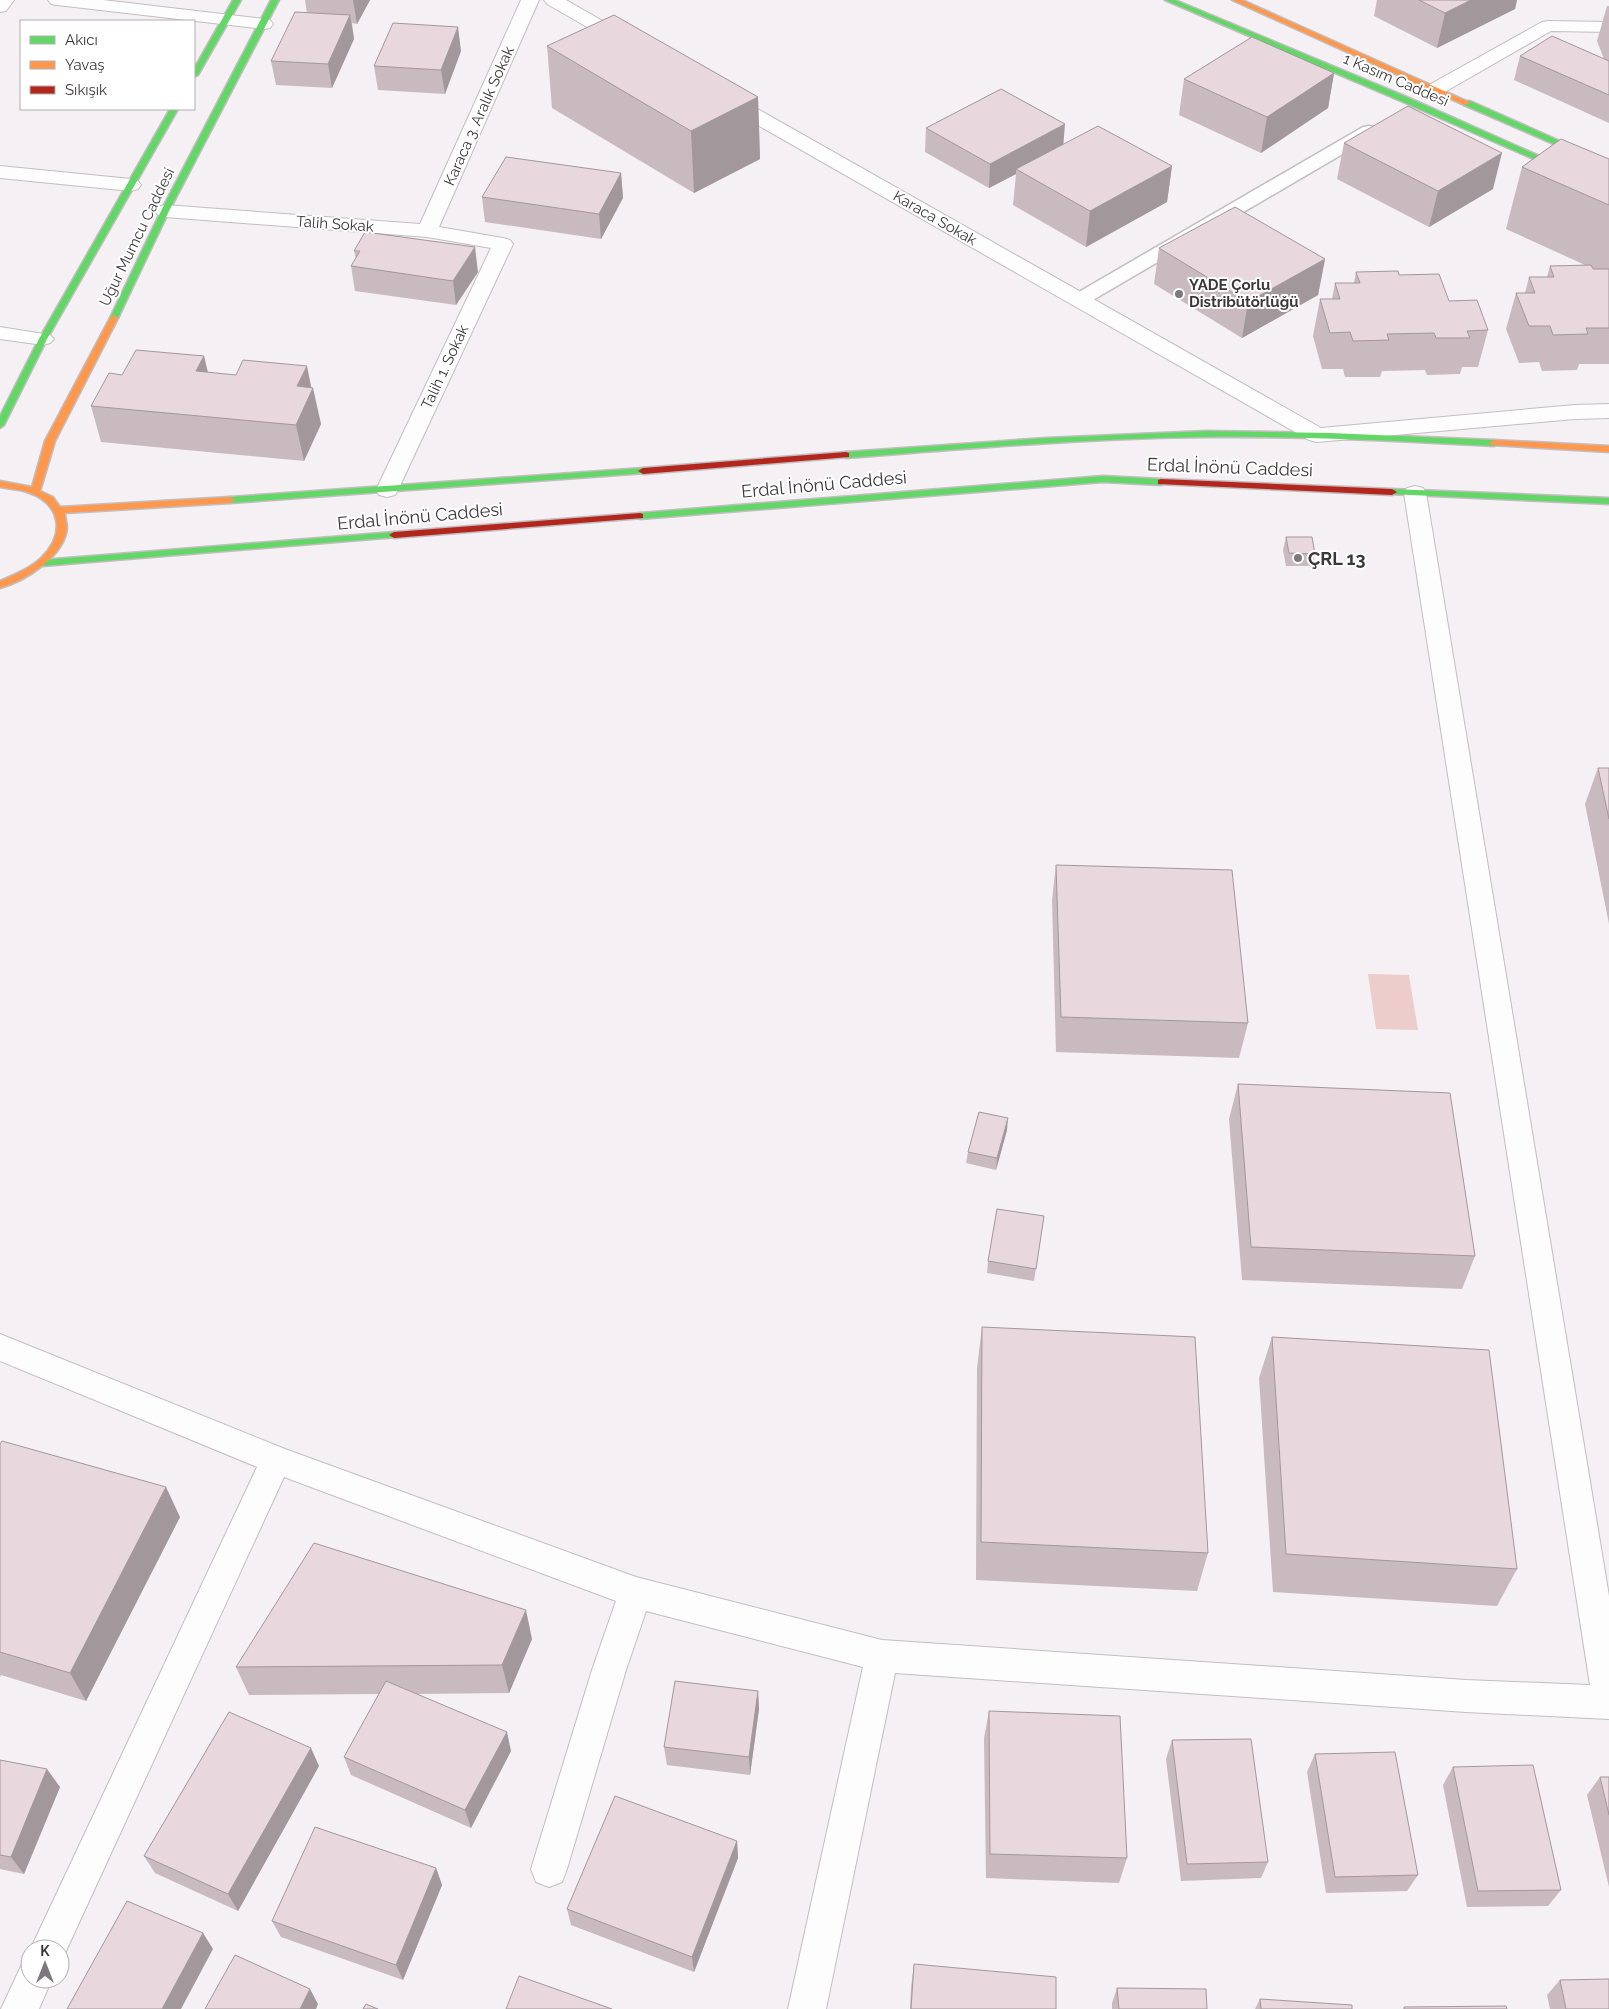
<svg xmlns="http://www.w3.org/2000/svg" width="1609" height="2009" viewBox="0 0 1609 2009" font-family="Raleway,sans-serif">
	<rect width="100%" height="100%" fill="#f5f0f3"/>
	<path fill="#eccdcc" d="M1368 974 1409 975 1418 1030 1376 1029Z"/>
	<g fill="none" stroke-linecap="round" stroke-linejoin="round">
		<defs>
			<path id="lane" d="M1369 126 1375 127 1378 131 1375 135 1086 304 1079 306 1072 304 1070 300 1072 296 1363 127Z"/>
			<path id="street" d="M0 0H14L6 11 0 12Z
				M48 0H103L264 19 270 20 273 24 270 28 264 29 57 5 51 4Z
				M521 0H539L439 227 503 238 510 240 513 244 398 490 395 495 387 497 379 495 376 490 491 248 427 237 165 217 158 215 155 211 158 207 165 205 420 224Z
				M544 0H566L634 39 637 43 634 47 628 48 622 47 547 4Z
				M1548 21 1609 22V32L1551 31 1443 93 1436 95 1429 93 1427 89 1429 85 1542 22Z
				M726 93 733 95 1321 428 1575 405 1609 404V418L1575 419 1317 442 1309 440 719 103 717 99 719 95Z
				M0 166 131 179 138 181 141 185 138 189 131 191 0 178Z
				M0 327 50 335 54 339 50 343 43 345 0 339Z
				M1415 486 1423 488 1426 493 1609 1596V1719L1466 1712 895 1673 826 2009H788L863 1667 646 1611 626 1670 567 1869 562 1882 549 1887 536 1882 531 1869 592 1670 616 1601 284 1477 61 1962 60 1949 30 1950 257 1467 0 1361V1334L285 1449 636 1577 882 1640 1466 1680 1590 1685 1404 493 1407 488Z
				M30 1962V1979H52L39 2009H1L21 1966Z"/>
			<path id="fast" d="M233 0H241L198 75 194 77V69Z
				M271 0H279L169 211 118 318 114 321 111 320 110 318 161 211Z
				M1165 0H1175L1409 98 1609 187V192L1403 102Z
				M1464 101H1470L1609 163V168L1464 105Z
				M170 109H178L47 339 4 425 0 428V416L39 339Z
				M1207 431 1330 433 1494 440 1499 443 1494 446C1399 441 1303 436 1207 437 1087 438 966 449 846 458L841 455 846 452 1046 438Z
				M643 468 646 469V473L230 503 225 500 230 497Z
				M1103 476 1161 479 1166 482 1161 485 1103 482 640 519 635 516 640 513Z
				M1392 489 1609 498V504L1389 494 1387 492Z
				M394 532 397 533V537L42 566 37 563 42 560Z"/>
			<path id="slow" d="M1232 0H1242L1471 103 1464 105Z
				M114 315 118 318 55 441 40 491 53 497 60 507 230 497 235 500 230 503 65 513C65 517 67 524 67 528 64 557 25 581 0 588V581C14 575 29 569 41 558 66 534 61 503 27 492 19 489 9 489 0 487V481L32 487 45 441 110 318Z
				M1494 440 1609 446V452L1491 445 1489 443Z"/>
			<path id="jam" d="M846 452 849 453V457L643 474 638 471 643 468Z
				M1161 479 1392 489 1397 492 1392 495 1158 484V480Z
				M640 513 643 514V518L394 538 389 535 394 532Z"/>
		</defs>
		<use href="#lane" stroke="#c2bec0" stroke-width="3"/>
		<use href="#street" stroke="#c2bec0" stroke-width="2"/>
		<use href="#fast" stroke="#c2bec0" stroke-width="3"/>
		<use href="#slow" stroke="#c2bec0" stroke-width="3"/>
		<use href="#jam" stroke="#c2bec0" stroke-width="3"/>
		<use href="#lane" fill="#fefdfd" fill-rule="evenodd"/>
		<use href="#street" fill="#fefdfd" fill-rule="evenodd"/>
		<use href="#fast" fill="#63d668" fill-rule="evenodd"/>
		<use href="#slow" fill="#ff974d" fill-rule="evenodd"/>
		<use href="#jam" fill="#b3261e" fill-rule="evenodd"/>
	</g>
	<path fill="#c8babf" d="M305 0H370L357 24 352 23 354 39 332 88 276 85 271 61 307 13Z
		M1377 0H1517L1515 9 1437 48 1374 16Z
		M1607 6H1609V123L1514 80 1520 56 1604 59 1597 41Z
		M547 46 758 97 760 159 694 193 552 108Z
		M461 51 445 94 378 90 374 66Z
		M1334 73 1328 108 1261 153 1179 115 1184 79Z
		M926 128 1064 144 1172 166 1167 202 1086 247 1013 205 1016 174 989 188 925 152Z
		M1344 143 1493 189 1429 227 1337 179Z
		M1609 159V364H1579L1577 370 1542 371 1539 362 1519 363 1506 329 1516 293H1525L1529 277H1547L1550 266 1585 265 1506 229 1522 167Z
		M621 173 623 198 601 239 485 222 482 197Z
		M1159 248 1325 259 1318 295 1242 338 1154 284Z
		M354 251 478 272 456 305 355 291 351 266 356 259Z
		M1356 272 1399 275 1449 301 1488 330 1478 367H1462L1460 374 1427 375 1425 370 1382 371 1380 377H1345L1343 369H1322L1313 336 1320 299H1332L1335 283H1354Z
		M204 356 208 372 311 387 321 424 304 461 101 442 91 406 122 375Z
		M1286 537 1315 554 1312 566H1286L1283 550Z
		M1598 768H1609V924L1585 804Z
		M1056 865 1248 1023 1239 1058 1056 1052 1052 900Z
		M1238 1084 1475 1256 1462 1289 1242 1280 1229 1119Z
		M1007 1130 996 1170 966 1163 968 1152Z
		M1044 1216 1034 1281 987 1273 988 1261Z
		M982 1327 1208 1553 1197 1591 976 1580 977 1368Z
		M1272 1337 1517 1569 1497 1606 1273 1592 1259 1378Z
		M0 1444 180 1517 86 1701 1 1675 0 1677Z
		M532 1639 509 1693 416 1694 511 1751 471 1828 351 1775 344 1757 379 1694 249 1695 236 1667Z
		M758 1691 759 1709 750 1775 667 1765 664 1747Z
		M989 1711 1127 1858 1119 1883 986 1878 984 1738Z
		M1172 1740 1268 1862 1261 1878 1181 1881 1166 1759Z
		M1315 1754 1418 1875 1407 1891 1326 1893 1307 1772Z
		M0 1760 60 1787 24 1874 0 1869Z
		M319 1766 238 1911 155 1873 144 1856Z
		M1453 1767 1561 1890 1548 1906 1467 1907 1443 1785Z
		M1600 1777H1609V1887L1587 1795Z
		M737 1841 738 1858 694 1972 571 1925 567 1909Z
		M436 1868 442 1885 403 1980 281 1937 272 1921Z
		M914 1964 1056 2009H910L911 1987Z
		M1560 1980 1609 2009H1550L1547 1995Z
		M1117 1988 1207 2009H1112V2003Z
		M1260 1999 1352 2009H1255Z"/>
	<path fill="#a2979b" d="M353 0H370L357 24Z
		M1471 0H1517L1515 9 1437 48 1445 13Z
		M350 15 354 39 332 88 328 64Z
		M458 27 461 51 445 94 441 70Z
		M1334 73 1328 108 1261 153 1267 117Z
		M758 97 760 159 694 193 691 131Z
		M1065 124 1063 149 1016 169V174L989 188 990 164Z
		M1502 153 1493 189 1429 227 1438 191Z
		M1172 166 1167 202 1086 247 1090 211Z
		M621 173 623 198 601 239 599 214Z
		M475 247 478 272 456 305 453 281Z
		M1325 259 1318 295 1242 338 1248 302Z
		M204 356 212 392 196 371Z
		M307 366 312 391 313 388 321 424 304 461 296 425 297 386Z
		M1008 1118 1007 1130 996 1170 997 1158Z
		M166 1487 180 1517 86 1701 70 1673Z
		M526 1610 532 1639 509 1693 502 1665Z
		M758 1691 759 1709 750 1775 749 1757Z
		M507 1732 511 1751 471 1828 465 1810Z
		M311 1748 319 1766 238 1911 228 1894Z
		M47 1769 60 1787 24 1874 11 1857Z
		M737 1841 738 1858 694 1972 692 1957Z
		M436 1868 442 1885 403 1980 396 1965Z
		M203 1933 213 1949 181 2009H162Z
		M310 1989 318 2004 316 2009H300Z"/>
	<path fill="#e8d8de" stroke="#a2979b" d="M1419 0H1471L1445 13Z
		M295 12 350 15 328 64 271 61Z
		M614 15 758 97 691 131 547 46Z
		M393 23 458 27 441 70 374 66Z
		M1552 36 1609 61V95L1520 56Z
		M1252 37 1334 73 1267 117 1184 79Z
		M1001 89 1065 124 990 164 926 128Z
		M1408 106 1502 153 1438 191 1344 143Z
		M1098 126 1172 166 1090 211 1016 169Z
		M1561 139 1609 159V205L1522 167Z
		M506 157 621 173 599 214 482 197Z
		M1235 207 1325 259 1248 302 1159 248Z
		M365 232 475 247 453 281 351 266 360 251H354Z
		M1591 265 1593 269H1609V328H1586L1588 334 1553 335 1550 326H1529L1516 293H1535L1529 277H1554L1550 266Z
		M1398 271 1399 275 1439 274 1449 301 1477 300 1488 330 1467 331 1470 338H1436L1434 333 1387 334 1389 340 1353 341 1350 332 1330 333 1320 299H1340L1335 283H1360L1356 272Z
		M136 350 204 356 196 371 236 375 243 360 307 366 297 386 313 388 296 425 91 406 109 373 122 375Z
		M1286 537H1312L1315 554 1289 553Z
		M1598 768H1609V819Z
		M1056 865 1232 870 1248 1023 1061 1017Z
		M1238 1084 1450 1093 1475 1256 1251 1247Z
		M979 1112 1008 1118 997 1158 968 1152Z
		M997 1209 1044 1216 1036 1269 988 1261Z
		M982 1327 1195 1337 1208 1553 981 1542Z
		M1272 1337 1489 1350 1517 1569 1286 1554Z
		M2 1441 166 1487 70 1673 0 1652V1444Z
		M314 1543 526 1610 502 1665 236 1667Z
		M386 1681 507 1732 465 1810 344 1757Z
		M675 1681 758 1691 749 1757 664 1747Z
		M989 1711 1120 1716 1127 1858 990 1854Z
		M229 1712 311 1748 228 1894 144 1856Z
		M1251 1739 1268 1862 1187 1864 1172 1740Z
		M1395 1752 1418 1875 1335 1877 1315 1754Z
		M0 1760 47 1769 11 1857 0 1855Z
		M1533 1765 1561 1890 1478 1891 1453 1767Z
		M1600 1777H1609V1815Z
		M615 1796 737 1841 692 1957 567 1909Z
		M315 1827 436 1868 396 1965 272 1921Z
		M127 1901 203 1933 162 2009H67Z
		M235 1955 310 1989 300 2009H205Z
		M914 1964 1056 1977V2009H911Z
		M519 1976 612 2009H506Z
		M1609 1979V2009H1566L1560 1980Z
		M1117 1988 1206 1989 1207 2009H1119Z
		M1260 1999 1352 2005V2009H1261Z
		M366 2004 378 2009H363Z
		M1506 2006 1507 2009H1404V2007Z"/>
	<g fill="#7c787b" stroke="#fff" stroke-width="2">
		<circle cx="1179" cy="294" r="5"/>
		<circle cx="1298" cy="558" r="5"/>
	</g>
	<g text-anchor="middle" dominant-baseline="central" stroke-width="4" stroke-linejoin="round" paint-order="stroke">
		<g font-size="15" fill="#3b383a" stroke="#fff">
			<text transform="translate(1396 80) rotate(23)">1 Kasım Caddesi</text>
			<text transform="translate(479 116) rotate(-66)">Karaca 3. Aralık Sokak</text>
			<text transform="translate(935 218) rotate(30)">Karaca Sokak</text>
			<text transform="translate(335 224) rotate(4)">Talih Sokak</text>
			<text transform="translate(137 237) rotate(-64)">Uğur Mumcu Caddesi</text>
			<text transform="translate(445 367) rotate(-65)">Talih 1. Sokak</text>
		</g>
		<g font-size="15" font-weight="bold" fill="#3b383a" stroke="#fff" text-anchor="start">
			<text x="1189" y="285">YADE Çorlu<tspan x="1189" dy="17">Distribütörlüğü</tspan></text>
		</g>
		<g font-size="18" fill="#3b383a" stroke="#fff">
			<text transform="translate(1230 467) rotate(2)">Erdal İnönü Caddesi</text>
			<text transform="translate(824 484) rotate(-5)">Erdal İnönü Caddesi</text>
			<text transform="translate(420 516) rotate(-5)">Erdal İnönü Caddesi</text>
		</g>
		<g font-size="18" font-weight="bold" fill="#3b383a" stroke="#fff" text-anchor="start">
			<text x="1308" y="558">ÇRL 13</text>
		</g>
	</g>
	<rect x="20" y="20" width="175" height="90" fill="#ffffff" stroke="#b1afb0"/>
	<rect x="30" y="36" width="25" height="8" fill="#63d668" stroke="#b1afb0"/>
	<text x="65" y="45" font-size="15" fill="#3b383a">Akıcı</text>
	<rect x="30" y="61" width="25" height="8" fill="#ff974d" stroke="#b1afb0"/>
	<text x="65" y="70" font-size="15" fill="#3b383a">Yavaş</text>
	<rect x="30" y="86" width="25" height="8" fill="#b3261e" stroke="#b1afb0"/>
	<text x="65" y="95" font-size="15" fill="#3b383a">Sıkışık</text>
	<g transform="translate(45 1964)"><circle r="24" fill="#ffffff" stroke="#b1afb0"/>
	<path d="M0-4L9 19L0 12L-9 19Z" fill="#7c787b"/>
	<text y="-8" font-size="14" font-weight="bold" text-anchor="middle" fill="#3b383a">K</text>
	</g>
</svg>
